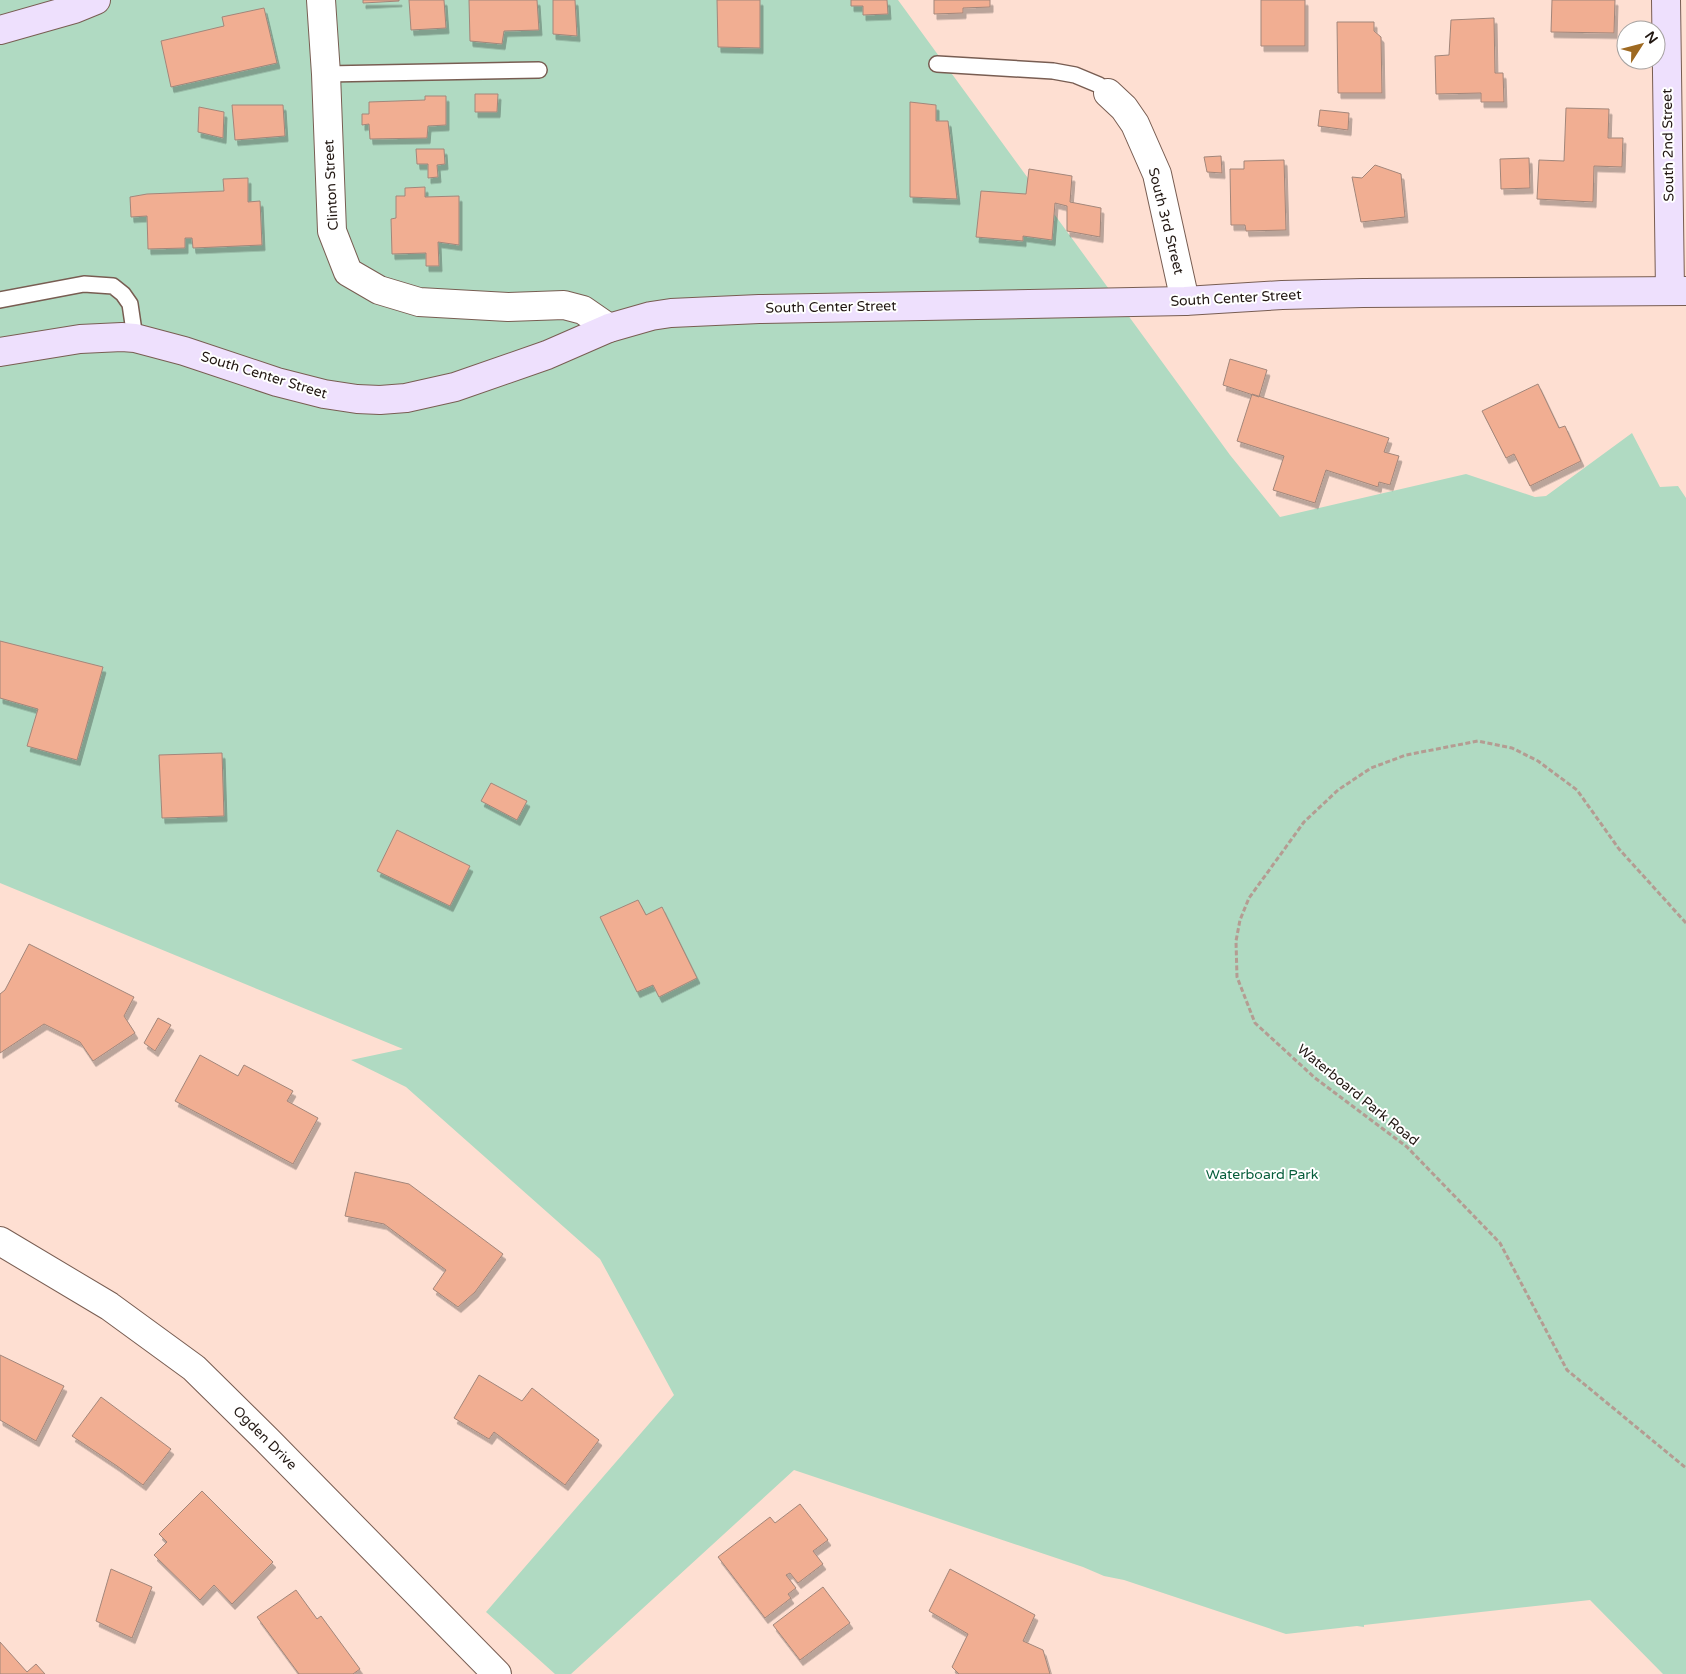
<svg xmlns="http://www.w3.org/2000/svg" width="1686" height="1674" viewBox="0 0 1686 1674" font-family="'Varela Round',sans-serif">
	<defs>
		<filter id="shadow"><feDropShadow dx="3" dy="5.5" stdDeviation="0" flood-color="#0004"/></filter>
	</defs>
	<rect width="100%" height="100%" fill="#fedfd2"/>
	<path fill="#b0dac2" d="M0 0H898L1230 455 1280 517 1466 474 1535 497 1546 496 1632 433 1660 487 1678 486 1686 498V1674H1663L1590 1600 1364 1625V1627L1357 1626 1286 1634 1124 1580 1104 1576 1083 1567 794 1470 571 1674H555L486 1612 674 1395 600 1259 406 1087 351 1060 403 1049 0 883Z"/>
	<path fill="#f1ae92" stroke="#a2867a" filter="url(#shadow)" d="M363 0H399V1L363 3Z
		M409 0H444L446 28 411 30Z
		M469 0H537L539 30 504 31 502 44 470 41Z
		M553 0H575L577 36 553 34Z
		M717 0H760V48L718 47Z
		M851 0H887L888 14 863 15V6H851Z
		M934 0H990V7L963 8V13L934 14Z
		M1261 0H1305V46H1261Z
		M1552 0H1615L1614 33 1551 32Z
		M264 8 277 63 171 87 161 41 224 26 222 17Z
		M1494 18 1495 73H1503L1504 102H1481V93L1436 94 1435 56 1449 55 1451 20Z
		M1337 22H1374V31L1381 37 1382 93H1338Z
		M475 94H498L497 112H475Z
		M425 96H446V125L428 126 427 138 370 139 369 124 362 125V114H369V102L425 100Z
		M910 102 936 105V121H948L957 199 910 197Z
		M232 105H283L285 136 235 140Z
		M199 107 224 112 223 138 198 132Z
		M1566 108 1609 109 1608 138H1623L1622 167 1594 166 1593 202 1537 199 1539 160 1564 161Z
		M1320 110 1349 113 1348 130 1318 126Z
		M416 149H444L445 164 437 165 438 177 428 178V164H417Z
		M1221 156 1222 173 1207 172 1204 157Z
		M1529 158 1530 188 1501 189 1500 159Z
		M1284 160 1286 230 1246 231 1245 225H1231L1230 169H1244V161Z
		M1375 165 1401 174 1405 217 1361 222 1352 177 1362 178Z
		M1029 169 1072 176 1070 202 1101 208 1100 237 1067 231V206L1055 203 1052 240 1023 236V241L976 237 981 191 1026 194Z
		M248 178V202L260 201 262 245 193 248 192 238H185V248L148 249 147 216 131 217 130 197 147 194 224 191 223 179Z
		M425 187V197L459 196V245L438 242 439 266H426V253L392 254 391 219 396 218V196H405V188Z
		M1230 359 1267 370 1259 397 1223 385Z
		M1538 384 1559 428 1565 426 1581 461 1530 486 1514 454 1506 458 1482 411Z
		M1252 394 1389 438 1384 452 1399 456 1390 485 1379 482 1378 487 1326 470 1315 503 1273 490 1284 456 1237 441Z
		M0 641 103 667 77 760 27 746 38 709 0 698Z
		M222 753 224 816 162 818 159 755Z
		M491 783 527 801 517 820 481 801Z
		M397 830 470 866 450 906 377 871Z
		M638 900 646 915 662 907 697 978 659 997 653 985 637 992 600 917Z
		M29 944 134 997 124 1016 135 1033 93 1061 80 1042 44 1024 0 1053V994L5 990Z
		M158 1018 171 1025 155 1051 144 1043Z
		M200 1055 238 1076 244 1065 293 1091 287 1101 318 1118 293 1164 175 1101Z
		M355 1172 409 1184 503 1254 475 1292 458 1307 433 1289 446 1270 384 1224 345 1216Z
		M0 1355 64 1386 36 1441 0 1420Z
		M479 1375 522 1401 532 1388 599 1440 565 1485 494 1432 489 1439 454 1418Z
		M101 1397 171 1449 143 1485 117 1466 72 1436Z
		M202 1491 273 1562 232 1604 214 1585 200 1600 154 1555 167 1542 159 1534Z
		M800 1504 828 1540 813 1551 823 1564 798 1583 790 1573 786 1575 796 1588 788 1594 791 1598 765 1618 718 1557 770 1517 775 1523Z
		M111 1569 152 1587 132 1638 96 1621Z
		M950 1569 1035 1615 1023 1641 1043 1650 1050 1674H959L952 1667 968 1634 929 1611Z
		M823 1587 850 1623 800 1660 773 1625Z
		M296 1590 317 1619 321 1616 360 1669 353 1674H299L257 1617Z
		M0 1642 27 1672 36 1664 45 1674H0Z"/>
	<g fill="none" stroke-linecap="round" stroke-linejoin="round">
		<defs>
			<path id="lane" d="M937 64 1053 71 1075 75 1099 85 1108 93
				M326 74 539 70
				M0 300 84 284 113 286 123 294 130 304 135 338"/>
			<path id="street" d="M321 0 326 74 332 231 348 272 379 290 419 302 508 307 564 305 583 310 609 328
				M1108 93 1124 108 1135 124 1157 174 1185 301
				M0 1241 109 1306 194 1368 268 1441 497 1674"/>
			<path id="secondary" d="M1666 0 1670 291
				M0 30 74 9 96 0
				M0 352 80 339 122 337 135 338 184 351 277 382 324 394 357 399 380 400 406 398 455 387 547 355 609 328 651 316 671 313 759 309 1185 301 1282 295 1363 293 1686 291"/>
		</defs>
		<use href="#lane" stroke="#785d52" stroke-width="18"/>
		<use href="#street" stroke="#785d52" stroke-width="30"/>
		<use href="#secondary" stroke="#785d52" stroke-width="30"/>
		<path stroke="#b49c92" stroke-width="3" stroke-dasharray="5 2.5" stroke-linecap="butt" d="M1686 923 1619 849 1577 790 1538 761 1512 748 1478 741 1406 755 1371 768 1338 790 1304 822 1249 898 1240 920 1236 941 1237 977 1255 1023 1315 1078 1407 1147 1500 1243 1567 1370 1686 1468"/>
		<use href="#lane" stroke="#fff" stroke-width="15"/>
		<use href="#street" stroke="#fff" stroke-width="28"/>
		<use href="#secondary" stroke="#eee0fd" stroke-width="28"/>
	</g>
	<g text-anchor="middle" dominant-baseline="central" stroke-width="4" stroke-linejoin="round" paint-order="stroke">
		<g font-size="14" fill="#211712" stroke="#fff">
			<text transform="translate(1668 145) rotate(-91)">South 2nd Street</text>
			<text transform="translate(331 185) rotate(-93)">Clinton Street</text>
			<text transform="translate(1166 221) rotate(76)">South 3rd Street</text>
			<text transform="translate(1236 298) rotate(-3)">South Center Street</text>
			<text transform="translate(831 307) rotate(-1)">South Center Street</text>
			<text transform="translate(264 375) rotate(17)">South Center Street</text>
			<text transform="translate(1358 1095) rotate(39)">Waterboard Park Road</text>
			<text transform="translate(265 1438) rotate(45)">Ogden Drive</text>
		</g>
		<g font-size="14" fill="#075d3b" stroke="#fff">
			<text x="1262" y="1174">Waterboard Park</text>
		</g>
	</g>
	<g transform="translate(1641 45) rotate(54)"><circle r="24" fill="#ffffff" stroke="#a6a2a0"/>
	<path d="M0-4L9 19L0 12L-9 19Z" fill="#9e6921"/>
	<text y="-8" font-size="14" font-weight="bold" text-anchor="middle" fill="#211712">N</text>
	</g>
</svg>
